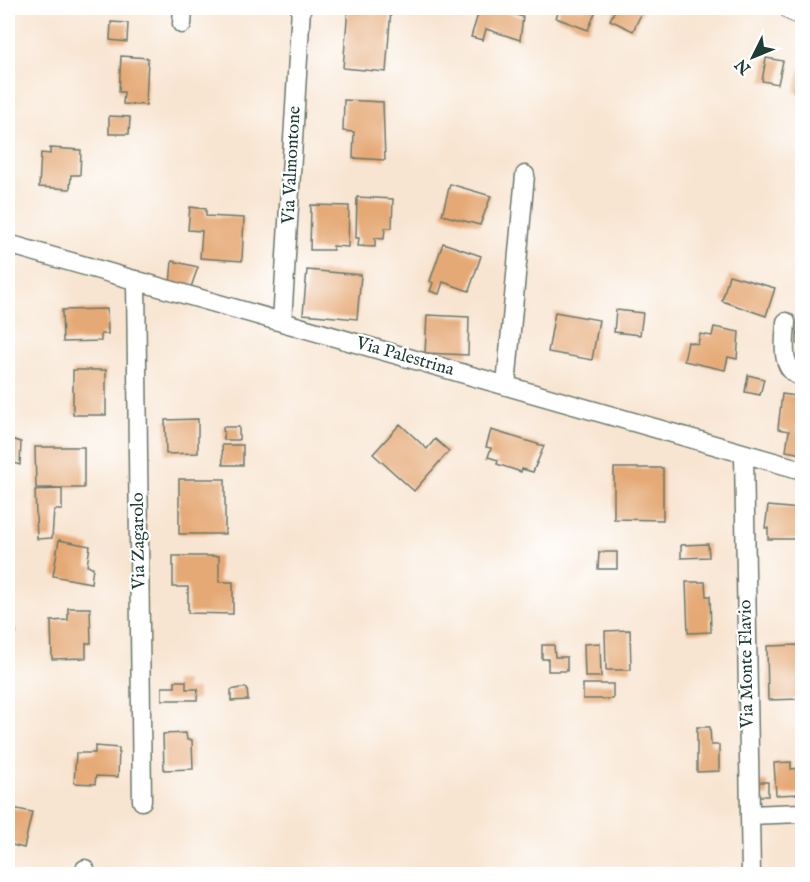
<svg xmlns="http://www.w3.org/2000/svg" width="810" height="882" viewBox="0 0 810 882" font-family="'IM FELL English',serif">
	<rect width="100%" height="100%" fill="#fff"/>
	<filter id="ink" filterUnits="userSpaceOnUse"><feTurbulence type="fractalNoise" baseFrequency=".0167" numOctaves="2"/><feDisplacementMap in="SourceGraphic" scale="12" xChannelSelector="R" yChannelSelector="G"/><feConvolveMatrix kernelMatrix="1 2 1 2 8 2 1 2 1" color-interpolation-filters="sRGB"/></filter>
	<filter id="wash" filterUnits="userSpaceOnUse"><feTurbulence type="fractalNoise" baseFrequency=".008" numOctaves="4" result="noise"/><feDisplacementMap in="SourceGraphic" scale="24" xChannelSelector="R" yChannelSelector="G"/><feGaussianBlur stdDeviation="1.35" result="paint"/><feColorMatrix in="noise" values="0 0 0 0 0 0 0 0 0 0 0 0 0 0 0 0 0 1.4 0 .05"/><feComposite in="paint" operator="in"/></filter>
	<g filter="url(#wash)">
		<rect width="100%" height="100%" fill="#f8e5d1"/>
		<g id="blocks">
			<path fill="#e5a975" d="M348 8 391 9 386 72 343 68Z
				M480 8H492L523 17 520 40 486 29 483 40 471 37Z
				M560 8H594L596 11 588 30 556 18Z
				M616 8H644L633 31 610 20Z
				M111 22 128 23 127 42 110 40Z
				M121 56 148 58 146 105 123 104 124 92H119Z
				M766 58 783 61 778 84 762 81Z
				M802 62V94L794 92Z
				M344 100 383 102 385 160 353 158 354 132 343 131Z
				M109 116 130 117 129 134H109Z
				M50 148 81 150 80 175H71L70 189 39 187 41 153 50 154Z
				M450 184 491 196 480 225 442 215Z
				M357 197 393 199 392 228H385L384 239 375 238V247L358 246 359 238H356Z
				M311 205 349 206 348 247 333 246V250H310Z
				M190 207 206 209V216L244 218 242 261 200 258 202 231 188 230Z
				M443 243 481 256 469 291 443 282 439 294 430 291 433 283 430 281Z
				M172 261 198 267 190 290 170 285Z
				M307 270 361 275 357 319 303 314Z
				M729 275 775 288 766 316 722 301Z
				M798 301H802V344H797Z
				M107 309 108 334H101V341L63 342 62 310Z
				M616 310 643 313 640 335 614 332Z
				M555 312 599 320 592 360 548 352Z
				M427 315 469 317 468 355 425 353Z
				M714 327 739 332 737 359 728 357 725 370 684 361 688 342 698 344 700 334 712 336Z
				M73 370H106V415H73Z
				M748 375 764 379 760 395 745 392Z
				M782 394 802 397V454L786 451 789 431 778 429Z
				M198 419V453L166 454 165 420Z
				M400 424 427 449 435 439 449 451 414 491 373 454Z
				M223 427H239V440H224Z
				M491 430 544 446 533 472 522 469 521 472 497 464 498 460 488 457 491 448 486 447Z
				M8 438 21 442 20 465 8 461Z
				M222 445H243V465H223Z
				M35 447H84V488H36Z
				M614 468H663V520L614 519Z
				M179 479H225V534H179Z
				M62 489V510H54L52 538 37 539 35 490Z
				M768 506 800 509V539H768V528H765Z
				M59 540 90 546 87 566 93 567 91 583 53 576Z
				M708 544 709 557 681 558V545Z
				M599 552H617V569H598Z
				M173 556H219V582H233V614L188 613V587H173Z
				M797 564H802V585H797Z
				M686 582H705L706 596H710L711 632 688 633Z
				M68 608H90L91 643H86V658L52 659 51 621 68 620Z
				M8 614 16 632 8 636Z
				M630 630 631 670H606L605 631Z
				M600 643 601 677H585L584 644Z
				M542 645H554L555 657H567V671H548V659H542Z
				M800 645 801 699 768 700 767 646Z
				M175 681H186V689H198L197 700H162V687H175Z
				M583 684H613V699H583Z
				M240 688H247L248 700 231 701V690Z
				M697 727H710L711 745H719V771L697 772Z
				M186 733 187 740H192L193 769 164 770 163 734Z
				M95 746 119 748 118 777 96 776 95 784 74 783 76 753H95Z
				M791 762V769L802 768V794L776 795 774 763Z
				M757 782H768V796H758Z
				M8 807 32 812 24 848 8 844Z"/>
		</g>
	</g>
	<g filter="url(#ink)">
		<use href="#blocks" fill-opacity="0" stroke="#6b786b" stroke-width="1.5"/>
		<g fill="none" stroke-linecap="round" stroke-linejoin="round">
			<defs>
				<path id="minor" d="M182 24 183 8
					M8 244 802 470
					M136 280 142 801
					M282 322 301 8
					M786 322C785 342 779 369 802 377
					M506 386 525 175
					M744 454 751 874
					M750 815 802 813
					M85 874V869"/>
				<path id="secondary" d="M793 8 802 12"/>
			</defs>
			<use href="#minor" stroke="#6b786b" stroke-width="21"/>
			<use href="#secondary" stroke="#6b786b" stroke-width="28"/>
			<use href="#minor" stroke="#fff" stroke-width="18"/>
			<use href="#secondary" stroke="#fff" stroke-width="26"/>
		</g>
	</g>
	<g text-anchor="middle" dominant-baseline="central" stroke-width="4.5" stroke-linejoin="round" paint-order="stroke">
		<g font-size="18" fill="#1f3d34" stroke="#fff">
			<text transform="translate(292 165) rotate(-87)">Via Valmontone</text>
			<text transform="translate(405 357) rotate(16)">Via Palestrina</text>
			<text transform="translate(139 541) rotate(-91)">Via Zagarolo</text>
			<text transform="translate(747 664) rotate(-91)">Via Monte Flavio</text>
		</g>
	</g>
	<rect width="810" height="882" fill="none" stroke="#fff" stroke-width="30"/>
	<g transform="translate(753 57) rotate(227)" stroke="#ffffff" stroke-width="4.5" paint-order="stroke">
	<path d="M0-4.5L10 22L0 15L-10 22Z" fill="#1f3d34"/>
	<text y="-9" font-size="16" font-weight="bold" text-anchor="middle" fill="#1f3d34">N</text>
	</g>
</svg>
